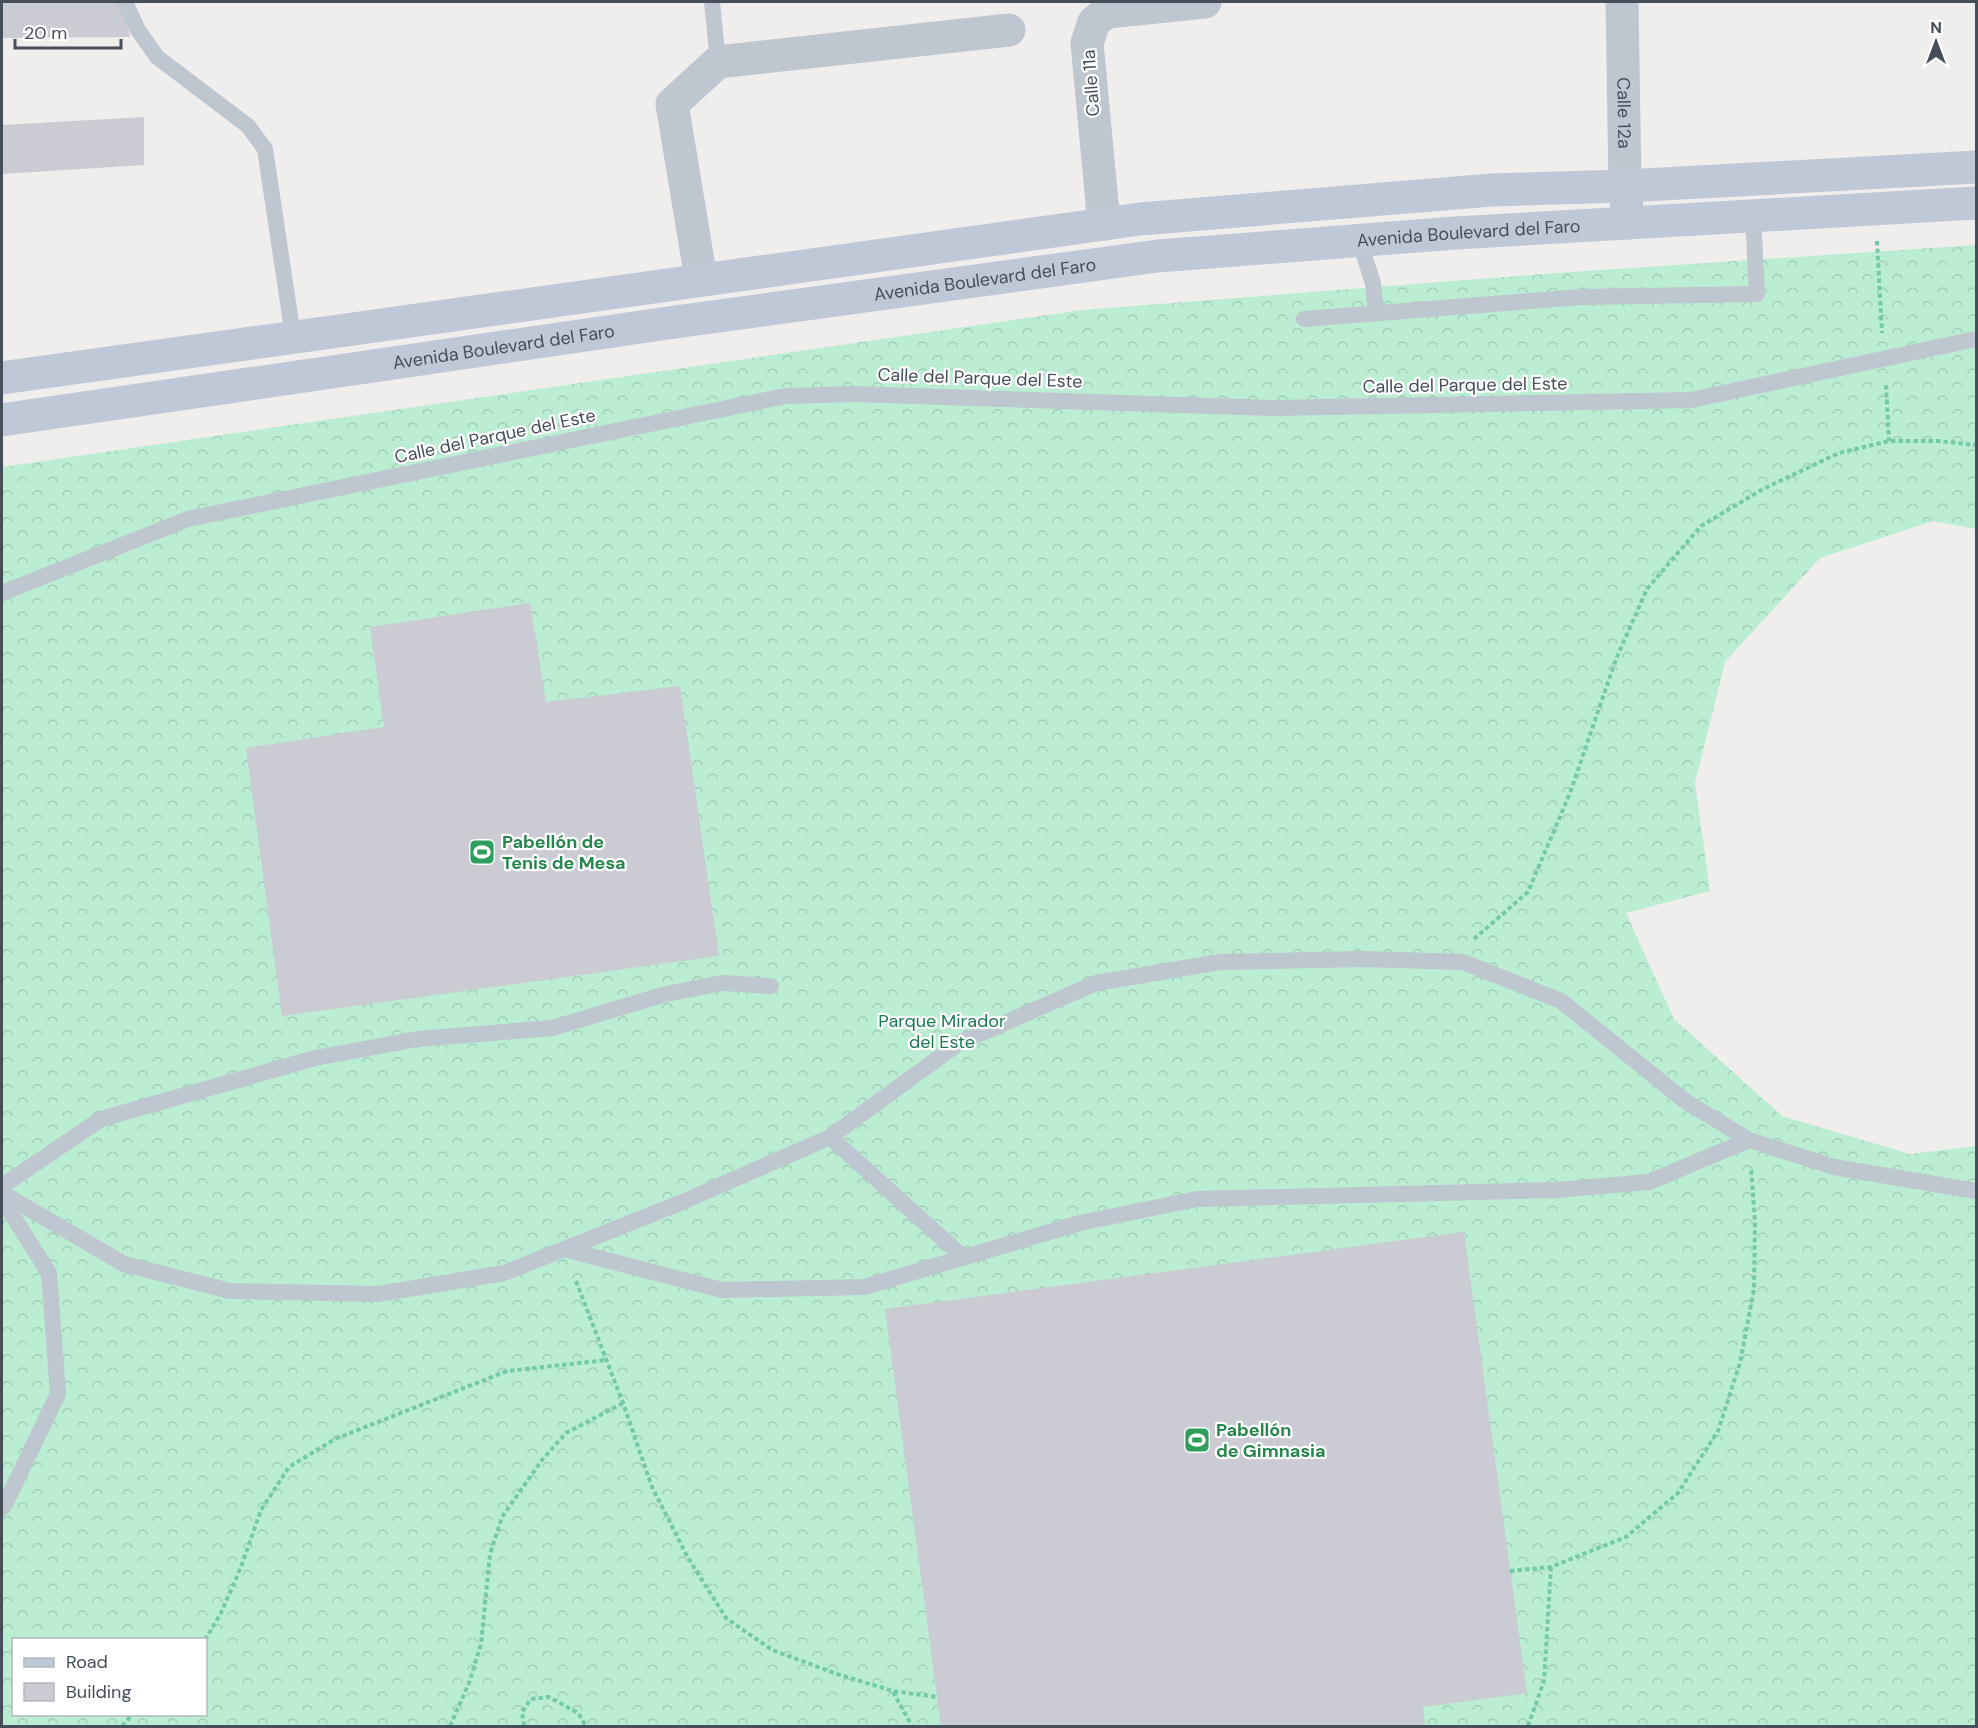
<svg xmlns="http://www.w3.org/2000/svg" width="1978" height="1728" viewBox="0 0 1978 1728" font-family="'DM Sans',sans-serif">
	<defs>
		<pattern id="forest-crowns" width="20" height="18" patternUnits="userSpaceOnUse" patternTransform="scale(1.5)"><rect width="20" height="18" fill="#bbedd3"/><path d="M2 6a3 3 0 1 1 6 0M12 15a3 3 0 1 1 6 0" fill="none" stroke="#a2cdb7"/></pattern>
	</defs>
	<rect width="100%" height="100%" fill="#f0eded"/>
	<path fill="url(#forest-crowns)" fill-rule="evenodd" d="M1976 245V529L1933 521 1820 558 1725 662 1695 783 1710 891 1626 913 1674 1019 1782 1116 1910 1154 1976 1146V1726H2V467L1082 310 1556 273ZM14 1640H206V1714H14Z"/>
	<path fill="#cacbd3" d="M2 2H124L130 37 2 38Z
		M144 117V165L2 174V125Z
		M530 603 546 702 680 686 719 956 282 1016 246 748 384 727 370 627Z
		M1464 1232 1527 1693 1423 1707 1425 1726H941L885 1309Z"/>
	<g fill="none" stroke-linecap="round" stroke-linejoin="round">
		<path stroke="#74caa8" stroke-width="4" stroke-dasharray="4.5 3" stroke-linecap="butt" d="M1877 241 1882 333
			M1886 385 1889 441
			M1474 939 1528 892 1570 793 1616 659 1647 589 1701 526 1763 489 1839 453 1889 441H1938L1976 445
			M576 1281 623 1403 652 1487 687 1556 726 1618 772 1650 837 1674 893 1691 937 1697
			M1510 1571 1551 1567 1626 1537 1678 1493 1718 1431 1740 1363 1754 1289 1755 1222 1751 1167
			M205 1640 221 1613 241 1567 261 1510 289 1467 335 1439 507 1371 607 1360
			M893 1692 912 1726
			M122 1726 133 1714
			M450 1726 469 1683 481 1644 490 1554 502 1517 542 1460 566 1433 623 1403
			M524 1726 522 1712 531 1699 549 1697 578 1713 586 1726
			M1528 1726 1544 1681 1551 1567"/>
		<path stroke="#bec6cf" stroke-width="16" d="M125 2 138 30 157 57 248 126 265 149 293 336
			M712 2 718 62
			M1359 240 1373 283 1376 313
			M1304 319 1581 297 1757 294 1753 215
			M2 593 188 519 786 396 855 394 1274 408 1691 400 1976 339
			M830 1137 964 1258
			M2 1186 101 1119 315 1058 418 1039 552 1028 666 994 722 983 771 986
			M2 1193 124 1264 230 1291 379 1294 504 1273 680 1203 830 1137 959 1043 1096 983 1220 962 1363 959 1463 962 1561 1001 1685 1101 1749 1140 1834 1167 1976 1191
			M2 1199 49 1273 58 1394 6 1502 2 1508
			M564 1249 722 1290 864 1287 1080 1223 1197 1199 1557 1190 1649 1182 1749 1140"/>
		<g stroke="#bec6cf" stroke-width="33">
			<path id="s1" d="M1622 2 1625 186 1628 223"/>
			<path d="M1104 224 1087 43 1094 22 1107 12 1205 2"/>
			<path d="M701 279 672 104 718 62 1009 30"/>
		</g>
		<g stroke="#bfc8d6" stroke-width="33">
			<path d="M2 378 1140 219 1492 190 1625 186 1976 167"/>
			<path id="s2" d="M2 420 675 322 1158 256 1456 233 1976 203"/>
		</g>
	</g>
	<defs>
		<symbol id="stadium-square" viewBox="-11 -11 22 22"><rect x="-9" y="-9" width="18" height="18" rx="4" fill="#2e9e5b" stroke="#fff"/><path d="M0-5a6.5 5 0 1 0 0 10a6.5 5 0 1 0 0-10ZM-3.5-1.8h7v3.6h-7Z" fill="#fff"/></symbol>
	</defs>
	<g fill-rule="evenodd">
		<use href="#stadium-square" x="467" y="837" width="30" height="30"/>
		<use href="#stadium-square" x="1182" y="1425" width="30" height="30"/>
	</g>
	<g text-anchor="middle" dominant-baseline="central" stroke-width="4.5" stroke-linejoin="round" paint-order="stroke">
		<g font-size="18" fill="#464e5a" stroke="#fff">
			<text transform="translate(1091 83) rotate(-94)">Calle 11a</text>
			<text stroke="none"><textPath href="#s1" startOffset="111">Calle 12a</textPath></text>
			<text stroke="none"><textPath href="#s2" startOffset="1479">Avenida Boulevard del Faro</textPath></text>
			<text stroke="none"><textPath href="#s2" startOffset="993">Avenida Boulevard del Faro</textPath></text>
			<text stroke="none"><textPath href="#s2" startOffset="507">Avenida Boulevard del Faro</textPath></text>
			<text transform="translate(980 378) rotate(2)">Calle del Parque del Este</text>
			<text transform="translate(1465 385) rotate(-1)">Calle del Parque del Este</text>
			<text transform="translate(495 436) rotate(-12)">Calle del Parque del Este</text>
		</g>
		<g font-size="18" font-weight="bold" fill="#27864d" stroke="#fff" text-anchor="start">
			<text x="502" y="842">Pabellón de<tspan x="502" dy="21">Tenis de Mesa</tspan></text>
			<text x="1216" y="1430">Pabellón<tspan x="1216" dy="21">de Gimnasia</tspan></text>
		</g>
		<g font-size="18" fill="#187952" stroke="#fff">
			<text x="942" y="1021">Parque Mirador<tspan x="942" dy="21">del Este</tspan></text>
		</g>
	</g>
	<rect width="1978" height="1728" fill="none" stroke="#464e5a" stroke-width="6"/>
	<rect x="12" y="1638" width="195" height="78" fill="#ffffff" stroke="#b5b8bd" stroke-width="1.5"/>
	<rect x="24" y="1658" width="30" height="9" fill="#bfc8d6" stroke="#b5b8bd" stroke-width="1.5"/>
	<text x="66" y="1668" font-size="18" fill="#464e5a">Road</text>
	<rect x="24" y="1683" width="30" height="18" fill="#cacbd3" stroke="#b5b8bd" stroke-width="1.5"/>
	<text x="66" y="1698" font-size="18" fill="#464e5a">Building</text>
	<g transform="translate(1936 42)" stroke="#ffffff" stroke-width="4.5" paint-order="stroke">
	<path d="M0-4.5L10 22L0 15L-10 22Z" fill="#464e5a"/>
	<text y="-9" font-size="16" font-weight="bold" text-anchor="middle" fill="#464e5a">N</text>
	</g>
	<path d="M15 39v9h106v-9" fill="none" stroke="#464e5a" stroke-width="3"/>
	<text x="24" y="39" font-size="18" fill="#464e5a" stroke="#ffffff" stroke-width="4.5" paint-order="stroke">20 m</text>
</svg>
